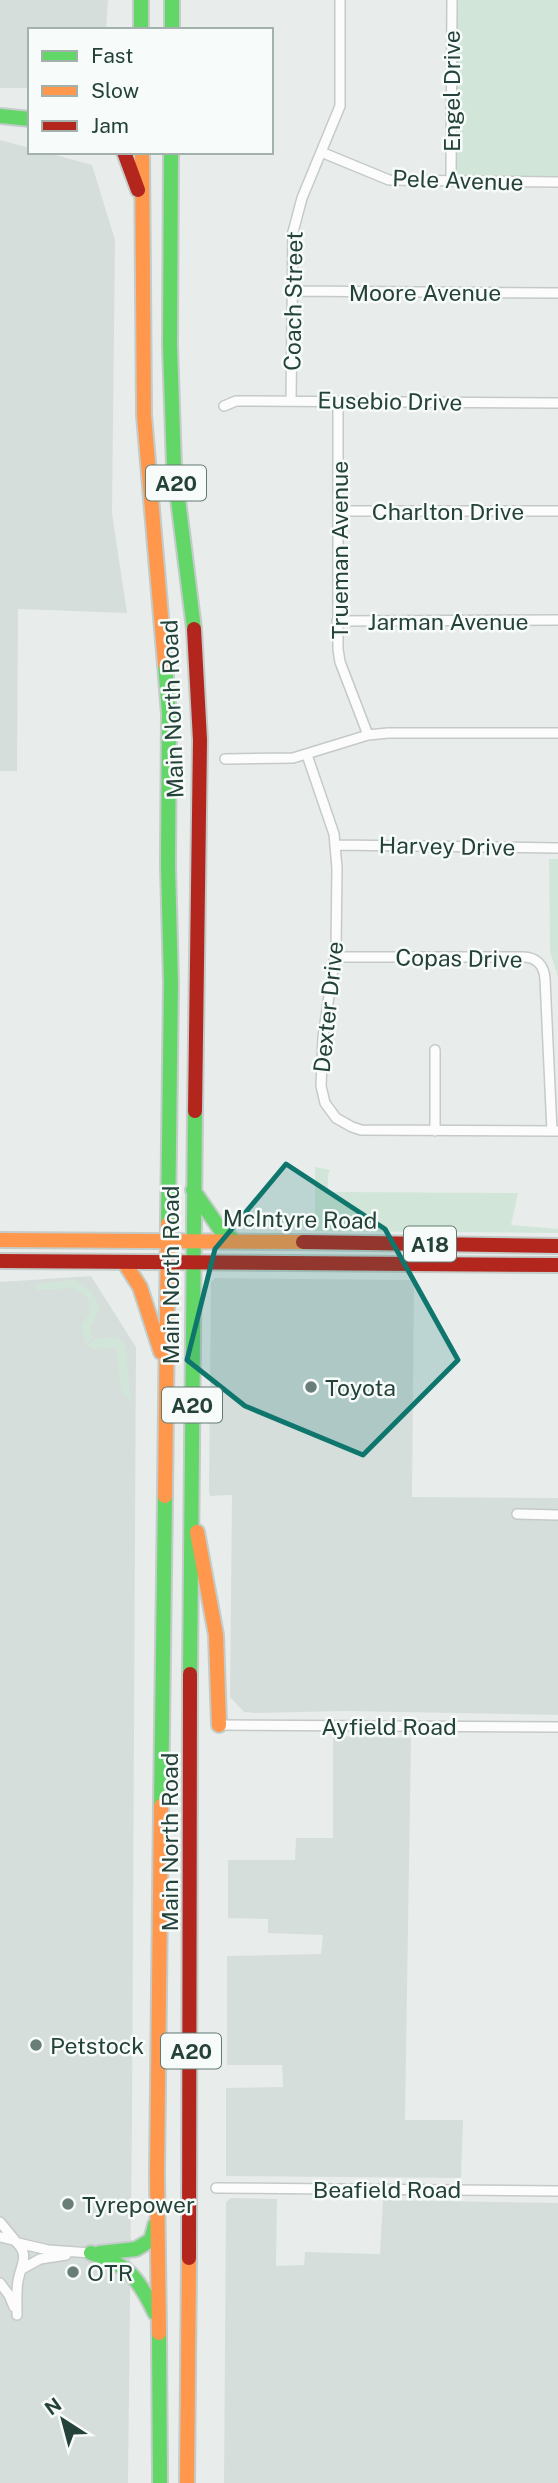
<svg xmlns="http://www.w3.org/2000/svg" width="558" height="2483" viewBox="0 0 558 2483" font-family="'Public Sans',sans-serif">
	<rect width="100%" height="100%" fill="#e8edeb"/>
	<path fill="#d6dedb" d="M0 0H108L106 30H30V88H0Z
		M0 140 30 148V152H45L92 165 115 240 112 513 127 613 18 609 17 771H0Z
		M91 1276 136 1347 132 2120 128 2483H0V1282Z
		M215 1278 414 1280 412 1497 558 1498V1715L345 1711 255 1713 244 1712 230 1697 232 1495 210 1496 209 1491 211 1282Z
		M333 1736 411 1738 405 2120H463L461 2178 226 2176V2088L283 2087 282 2065H227V1956L321 1954 323 1935 268 1933V1919L228 1918V1860H295L296 1838H333Z
		M231 2198 277 2199 276 2266 304 2265 305 2252 380 2254 383 2200 558 2203V2483H224L226 2202Z"/>
	<path fill="#d1e6d8" d="M452 0H558V182L451 181Z
		M549 859H558V977L550 951Z
		M315 1167 330 1170 328 1175V1192L518 1193 511 1225 558 1229V1233L315 1231Z
		M74 1280 91 1291 100 1308 90 1328 92 1337 86 1344 81 1326 90 1312 87 1297 73 1288 36 1290 37 1284Z
		M112 1337 119 1338 125 1346 131 1403 121 1390 117 1350 114 1348 93 1349 88 1345 95 1339Z"/>
	<g fill="none" stroke-linecap="round" stroke-linejoin="round">
		<defs>
			<path id="street" d="M321 152 389 180 558 182
				M451 181 452 0
				M291 291 558 293
				M291 401 293 232 302 198 340 106V0
				M338 401V649L340 662 368 735
				M224 406 236 401 558 403
				M338 511H558
				M337 621 558 620
				M307 755 334 834 337 868 336 948 323 1037 321 1086 325 1103 336 1118 352 1127 361 1130 558 1131
				M225 759 293 758 368 735 388 733H558
				M335 845 558 848
				M334 957H523C536 957 544 965 545 979L552 1131
				M435 1131V1050
				M517 1514 558 1515
				M219 1725 558 1727
				M216 2188 558 2191
				M0 2222 14 2239
				M0 2237 14 2240C31 2254 21 2264 18 2281 16 2292 17 2304 17 2315
				M18 2243 48 2250 91 2253
				M22 2269 40 2259 66 2255
				M0 2283 9 2295 14 2307"/>
			<path id="fast" d="M141 0V30
				M172 0V30
				M0 116 30 119
				M171 152 170 346 174 467 194 629
				M165 664 169 714 168 866 171 983 168 1224
				M193 1190 222 1232 235 1241
				M190 1674 195 1111
				M161 1806 165 1496
				M91 2253C128 2264 139 2279 155 2313
				M100 2253 136 2249 151 2240 155 2225
				M159 2333 160 2483"/>
			<path id="slow" d="M142 152 144 415 165 664
				M0 1240 303 1242
				M124 1262 140 1287 161 1352
				M165 1496 168 1224
				M197 1532 216 1635 219 1725
				M159 2333 157 2175 161 1806
				M187 2483 189 2258"/>
			<path id="jam" d="M124 152 138 190
				M194 629 200 740 195 1111
				M303 1242 558 1246
				M0 1261 558 1265
				M189 2258 190 1674"/>
		</defs>
		<use href="#street" stroke="#c5cac8" stroke-width="12"/>
		<use href="#fast" stroke="#c3ccc9" stroke-width="18"/>
		<use href="#slow" stroke="#c3ccc9" stroke-width="18"/>
		<use href="#jam" stroke="#c3ccc9" stroke-width="18"/>
		<use href="#street" stroke="#fcfcfc" stroke-width="9"/>
		<use href="#fast" stroke="#63d668" stroke-width="14"/>
		<use href="#slow" stroke="#ff974d" stroke-width="14"/>
		<use href="#jam" stroke="#b3261e" stroke-width="14"/>
	</g>
	<path fill="#0f766e" fill-opacity="0.2" stroke="#0f766e" stroke-width="5" stroke-linejoin="round" d="M286 1164 385 1229 458 1360 363 1455 245 1406 187 1360 215 1249Z"/>
	<g fill="#697e78" stroke="#f7fbf9" stroke-width="2.5">
		<circle cx="311" cy="1387" r="7"/>
		<circle cx="36" cy="2045" r="7"/>
		<circle cx="68" cy="2204" r="7"/>
		<circle cx="73" cy="2272" r="7"/>
	</g>
	<g text-anchor="middle" dominant-baseline="central" stroke-width="5" stroke-linejoin="round" paint-order="stroke">
		<g fill="#f7fbf9" stroke="#637a73" stroke-width="2">
			<rect x="146" y="465.5" width="60" height="35" rx="5"/>
			<rect x="404" y="1226.5" width="52" height="35" rx="5"/>
			<rect x="162" y="1387.5" width="60" height="35" rx="5"/>
			<rect x="161" y="2033.5" width="60" height="35" rx="5"/>
		</g>
		<g font-size="21" font-weight="bold" fill="#24423a">
			<text x="176" y="483">A20</text>
			<text x="430" y="1244">A18</text>
			<text x="192" y="1405">A20</text>
			<text x="191" y="2051">A20</text>
		</g>
		<g font-size="23" fill="#24423a" stroke="#f7fbf9">
			<text transform="translate(451 91) rotate(-90)">Engel Drive</text>
			<text transform="translate(458 180) rotate(2)">Pele Avenue</text>
			<text x="425" y="292">Moore Avenue</text>
			<text transform="translate(293 301) rotate(-89)">Coach Street</text>
			<text transform="translate(390 401) rotate(1)">Eusebio Drive</text>
			<text x="448" y="511">Charlton Drive</text>
			<text transform="translate(339 550) rotate(-90)">Trueman Avenue</text>
			<text x="448" y="621">Jarman Avenue</text>
			<text transform="translate(172 709) rotate(-92)">Main North Road</text>
			<text transform="translate(447 846) rotate(1)">Harvey Drive</text>
			<text transform="translate(459 958) rotate(1)">Copas Drive</text>
			<text transform="translate(328 1007) rotate(-84)">Dexter Drive</text>
			<text transform="translate(300 1219) rotate(1)">McIntyre Road</text>
			<text transform="translate(170 1275) rotate(-90)">Main North Road</text>
			<text x="389" y="1726">Ayfield Road</text>
			<text transform="translate(169 1842) rotate(-90)">Main North Road</text>
			<text x="387" y="2189">Beafield Road</text>
		</g>
		<g font-size="23" fill="#24423a" stroke="#f7fbf9" text-anchor="start">
			<text x="325" y="1387">Toyota</text>
			<text x="50" y="2045">Petstock</text>
			<text x="82" y="2204">Tyrepower</text>
			<text x="87" y="2272">OTR</text>
		</g>
	</g>
	<rect x="28" y="28" width="245" height="126" fill="#f7fbf9" stroke="#a3b1ad" stroke-width="2"/>
	<rect x="42" y="51" width="35" height="10" fill="#63d668" stroke="#a3b1ad" stroke-width="2"/>
	<text x="91" y="63" font-size="21" fill="#24423a">Fast</text>
	<rect x="42" y="86" width="35" height="10" fill="#ff974d" stroke="#a3b1ad" stroke-width="2"/>
	<text x="91" y="98" font-size="21" fill="#24423a">Slow</text>
	<rect x="42" y="121" width="35" height="10" fill="#b3261e" stroke="#a3b1ad" stroke-width="2"/>
	<text x="91" y="133" font-size="21" fill="#24423a">Jam</text>
	<g transform="translate(63 2420) rotate(324)" stroke="#f7fbf9" stroke-width="5" paint-order="stroke">
	<path d="M0-5L12 26L0 18L-12 26Z" fill="#24423a"/>
	<text y="-10" font-size="19" font-weight="bold" text-anchor="middle" fill="#24423a">N</text>
	</g>
</svg>
